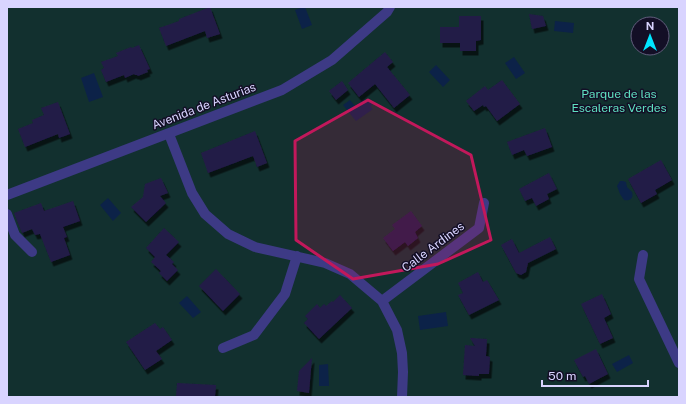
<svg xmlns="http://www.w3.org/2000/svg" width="686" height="404" viewBox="0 0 686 404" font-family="'Public Sans',sans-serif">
	<defs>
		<filter id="shadow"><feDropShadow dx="2.5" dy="4.5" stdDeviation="0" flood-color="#0009"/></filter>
	</defs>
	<rect width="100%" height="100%" fill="#130f26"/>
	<path fill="#12302f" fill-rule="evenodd" d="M7 7H679V397H7ZM638 24H662V48H638Z"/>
	<path fill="#0c2248" d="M303 7H305L312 25 302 29 295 10Z
		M555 21 574 23 573 33 554 31Z
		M514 57 525 73 516 79 505 63Z
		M436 65 450 80 443 87 429 72Z
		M94 73 103 97 89 102 81 78Z
		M365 99 366 101H371L372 104 371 107 373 109 356 121 343 105 350 100 355 106Z
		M620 181H623L626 182 627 187 632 192C634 198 630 201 624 200L620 194 617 186Z
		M108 198 121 213 113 221 100 205Z
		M187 296 201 312 193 318 179 303Z
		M446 312 448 326 420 330 418 316Z
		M629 355 633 363 617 372 612 364Z
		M328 364 329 386H319V365Z"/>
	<path fill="#241b47" filter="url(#shadow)" d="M210 7 220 34 207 38 205 31 166 46 159 28 179 21V19Z
		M529 14 543 16 546 26 532 29Z
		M459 16H481V40L476 41V51H460V43H440V27H459Z
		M139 45 150 69 147 70 148 72 138 76 137 75H135L134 74 125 78 124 75 106 82 101 70 104 68 101 62 118 56 116 53 131 47 132 48Z
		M385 52 393 62 387 67 410 95 394 108 375 84 359 97 348 83Z
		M502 80 520 104 497 121 486 106 484 107 483 105 474 111 466 101 485 86 488 90Z
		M342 81 348 90 336 100 329 91Z
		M58 102 70 134 59 138 58 134 25 147 18 129 33 123 32 120 44 115 41 108Z
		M545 128 552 147 527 156 524 150 512 155 507 142Z
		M255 131 267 163 257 167 253 156 208 173 201 153Z
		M661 160 672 180 655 190 657 194 641 203 628 179Z
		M549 173 557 189 547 194 549 199 536 206 532 198 525 201 519 189Z
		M161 178 168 193 160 196 166 203 146 222 131 207 143 197 145 184Z
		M73 201 80 221 63 227 67 237 64 238 70 255 51 262 40 234 35 235 32 229 22 233 14 213 41 203 44 211Z
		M411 211 422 226 415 232 418 238 408 246 405 242 393 251 383 238 395 229 392 225Z
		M164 228 179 242 166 255 174 262 172 264 178 270 167 281 159 273 161 271 151 262 155 257 146 248Z
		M550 237 556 249 528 263 526 272 521 275 516 273 501 245 512 239 519 253Z
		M216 269 240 294 223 311 199 286Z
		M478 272 483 282 487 280 499 300 469 315 458 295 463 293 458 283Z
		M602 294 611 314 604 318 613 338 600 344 581 304Z
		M340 295 352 308 319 339 304 323 308 319 305 316 317 304 320 308 324 304 326 306 332 301 333 302Z
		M155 323 160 329 163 327 172 340 156 351 162 359 145 370 126 342Z
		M470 338 487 339 486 356 490 357 489 374H479V376L463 375 465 345 475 346Z
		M596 349 608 374 589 384 585 376 583 377 574 360Z
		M312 358 309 393 297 391 299 371Z
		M177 383 216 385 215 397H176Z"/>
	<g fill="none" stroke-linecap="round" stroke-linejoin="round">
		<path stroke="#3d3a85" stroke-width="10" d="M169 134 192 193 205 214 228 234 255 247 325 263 350 274 382 301 397 330 402 353 403 372 402 397
			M7 195 282 90 332 60 387 12 390 7
			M7 214 15 235 32 252
			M643 255 639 279 679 363
			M382 301 479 228 484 203
			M223 348 254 335 285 294 297 256"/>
	</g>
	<path fill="#c2185b" fill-opacity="0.2" stroke="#c2185b" stroke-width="3" stroke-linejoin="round" d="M368 100 471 155 491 240 438 264 353 279 296 240 295 141Z"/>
	<g text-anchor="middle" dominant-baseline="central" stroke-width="3" stroke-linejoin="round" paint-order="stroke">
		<g font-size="12" fill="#5fe0c0" stroke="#130f26">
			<text x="619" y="94">Parque de las<tspan x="619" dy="14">Escaleras Verdes</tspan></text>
		</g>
		<g font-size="12" fill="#d9d4ff" stroke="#130f26">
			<text transform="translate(204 106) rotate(-21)">Avenida de Asturias</text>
			<text transform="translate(433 247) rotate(-37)">Calle Ardines</text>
		</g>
	</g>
	<rect width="686" height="404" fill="none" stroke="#d9d4ff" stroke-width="16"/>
	<g transform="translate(650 36)"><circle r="19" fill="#130f26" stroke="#625e7d"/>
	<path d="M0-3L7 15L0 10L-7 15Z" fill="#00e5ff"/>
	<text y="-6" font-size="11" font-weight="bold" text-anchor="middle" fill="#d9d4ff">N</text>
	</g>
	<path d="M542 380v6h106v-6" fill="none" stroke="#d9d4ff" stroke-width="2"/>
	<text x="548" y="380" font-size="12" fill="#d9d4ff" stroke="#130f26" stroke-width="3" paint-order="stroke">50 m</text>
</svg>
